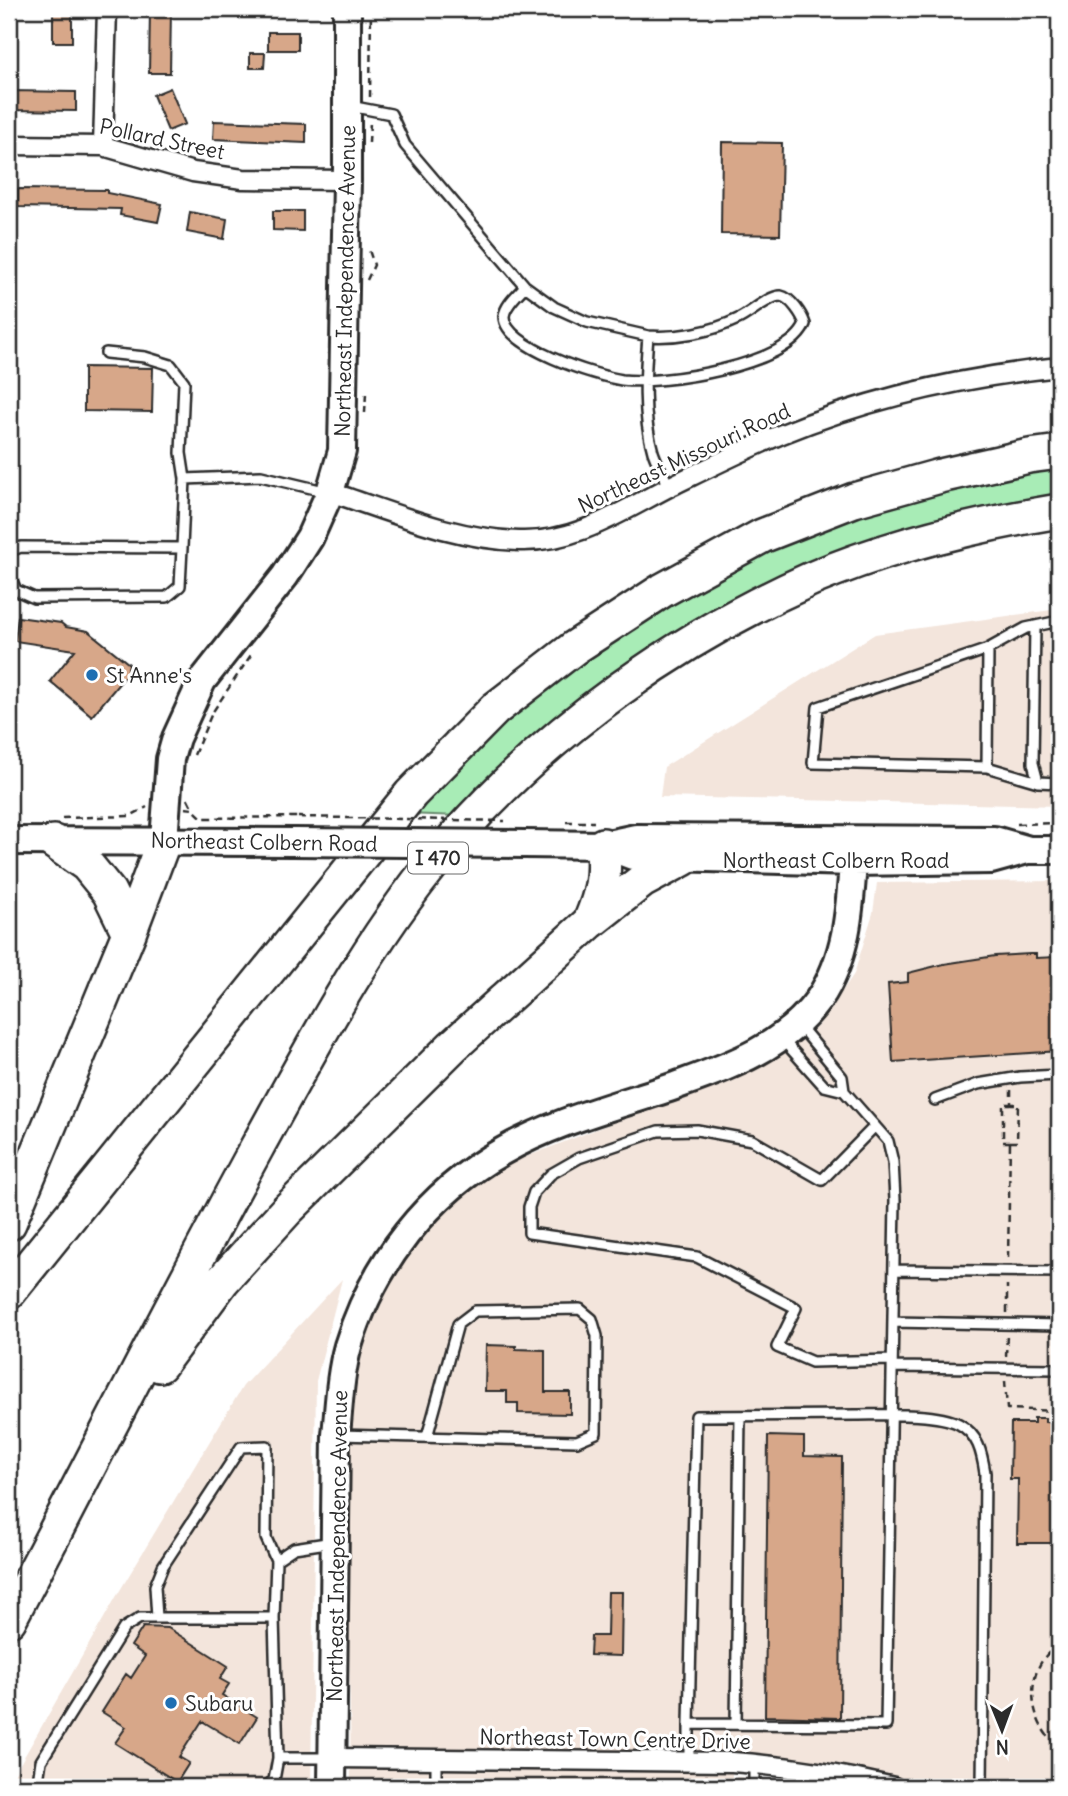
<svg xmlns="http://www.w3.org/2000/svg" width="1068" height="1796" viewBox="0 0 1068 1796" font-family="Delius,sans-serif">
	<rect width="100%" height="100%" fill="#fff"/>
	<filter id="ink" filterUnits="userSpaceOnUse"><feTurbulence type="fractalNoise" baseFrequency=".0143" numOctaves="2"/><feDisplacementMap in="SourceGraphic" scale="14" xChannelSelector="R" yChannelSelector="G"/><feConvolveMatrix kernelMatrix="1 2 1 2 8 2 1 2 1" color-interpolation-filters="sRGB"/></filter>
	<g filter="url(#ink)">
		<path fill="#f3e5dc" d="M1059 609V806L660 797 664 767 875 634Z
			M1059 881V1787H898L732 1763V1787H351L346 1395 366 1312 436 1218 503 1166 747 1070 818 1026 854 974 873 913 877 883Z
			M342 1279 316 1381 311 1787H9V1783L119 1592 243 1386Z
			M736 1777 840 1787H736Z"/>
		<path fill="#a8ecb6" stroke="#6a8c70" stroke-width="2" d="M1059 462V500L845 556 460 816 407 814 471 748 585 651 802 529Z"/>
		<path fill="#d7a789" stroke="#2b2b2b" stroke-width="2" d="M53 9H72V42H53Z
			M150 9H171L170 73H149Z
			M268 32H298V50H268Z
			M250 53H265L264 68H250Z
			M170 88 185 124 168 131 153 95Z
			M9 91 76 92V111L9 110Z
			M214 121 306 124V143L213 139Z
			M722 142 782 143 780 235 721 234Z
			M18 189 107 190V193L162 204 158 222 120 215 121 209 18 207Z
			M273 211H303V231L273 230Z
			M190 212 227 219 224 239 187 232Z
			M84 367 153 368 152 412 84 411Z
			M18 617 61 623 66 627 88 631 129 664 127 674 92 716 50 681 75 650 15 641Z
			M1030 954H1036V958L1057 957 1059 960V1051L893 1062 888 984 908 982V973L944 964 995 956Z
			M486 1345 516 1346V1349L545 1350V1392H570V1414L518 1413V1403H507V1391H485Z
			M1034 1418H1045V1422L1059 1423V1543H1017L1018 1479H1010L1011 1423H1034Z
			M768 1436 804 1437V1456L842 1457 840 1718 765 1716Z
			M608 1592H622L621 1656 590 1655 591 1636H607Z
			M143 1627 168 1628 228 1666 220 1679 229 1684 222 1695 257 1717 240 1744 202 1721 179 1757 189 1763 177 1782 115 1743 126 1727 102 1712 126 1674 131 1678 145 1656 131 1646Z"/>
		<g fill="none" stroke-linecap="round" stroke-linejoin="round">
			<defs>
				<path id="lane" d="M350 106 391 114 405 145 525 286
					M648 336 587 322 554 307 525 286C518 294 505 305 504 316 503 347 596 376 622 380 662 385 789 366 805 324 802 315 791 298 781 296 770 295 748 315 738 319 711 332 678 338 648 336 645 374 642 415 653 452 657 464 664 476 670 487
					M106 353 145 357 171 365 184 382 181 453 185 479 261 476 328 492
					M182 548 21 547 10 551 9 574 16 590 34 598 167 597 180 586 182 548 185 479
					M1059 621 1026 628 988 649 818 707 813 763 987 767 1038 782 1059 783
					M1035 626 1033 763 1038 782
					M987 767 988 649
					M783 1040 824 1086 844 1091
					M935 1100 978 1084 1020 1077 1059 1075
					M875 1126 822 1180 752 1140 697 1130 658 1131 579 1158 551 1174 534 1192 529 1207V1233L697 1257 796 1308 777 1347 812 1362 892 1360
					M894 1270 1059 1272
					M893 1322 1059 1325
					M892 1367 1059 1369
					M338 1435 577 1441 596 1433 597 1336 592 1319 580 1309 475 1311 458 1324 427 1437
					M276 1560 294 1548 333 1542
					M157 1618 155 1586 163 1566 241 1447 267 1446 266 1538 276 1560 274 1618
					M689 1724 696 1416C750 1416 804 1415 857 1415 883 1415 936 1412 959 1424 978 1434 982 1453 985 1473L982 1787
					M736 1724 740 1416
					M278 1758H331
					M689 1762V1724L886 1725 895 1200 893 1162 888 1141 844 1091 842 1077 799 1025
					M44 1787 38 1781 41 1761 124 1628 140 1618H274L278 1758 274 1780 266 1787
					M436 1787V1759
					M754 1787V1764"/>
				<path id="street" d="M9 145 103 146 193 172 243 179 347 180
					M103 146 107 9
					M330 492C392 512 453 539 519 541 576 543 622 511 671 486 708 468 744 450 782 434 870 398 965 377 1059 367
					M333 1758 732 1762C787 1766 839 1774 894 1787"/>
				<path id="secondary" d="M164 840 170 759 176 738 202 681 285 576 310 537 330 492 342 451 347 180V9
					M9 841 294 842
					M525 844 603 845 636 838 994 840 1029 850H1059
					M604 845 633 856 853 862 991 860 1027 850
					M332 1787 336 1435C339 1405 340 1374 348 1346 373 1264 428 1193 503 1151 555 1121 616 1106 672 1087 727 1067 783 1049 819 999 847 958 850 909 853 862"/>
				<path id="highway" d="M54 842 87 865 109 892 129 933
					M590 922C603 891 605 878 603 845
					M9 1223 129 933 164 840
					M9 1292 411 794 495 709 574 648 663 590 762 536 854 500 940 476 1029 456 1059 452
					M160 1365 223 1280 286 1211 453 1046 590 922 642 881 683 859
					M9 1620C92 1463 171 1305 256 1149 315 1042 373 930 455 837 553 727 677 639 811 579 890 545 975 525 1059 511"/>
			</defs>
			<use href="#lane" stroke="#2b2b2b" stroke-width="14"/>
			<use href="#street" stroke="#2b2b2b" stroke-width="23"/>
			<use href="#secondary" stroke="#2b2b2b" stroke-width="32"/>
			<use href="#highway" stroke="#2b2b2b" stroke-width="38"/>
			<path stroke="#2b2b2b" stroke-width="2.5" stroke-dasharray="7 5" stroke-linecap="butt" d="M370 97 371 9
				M369 143 370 121
				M367 280 374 265 368 247
				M365 413 366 392
				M194 755 212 713 251 655
				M188 799 193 809
				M185 808 193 809 202 818 298 817
				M62 818 130 816 147 807
				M566 822H594
				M1017 824 1059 823
				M1010 1142H1017L1018 1104H1011V1090
				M1010 1142H1003V1104H1010
				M1008 1258 1010 1142
				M1007 1313V1285
				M1006 1356 1007 1334
				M1005 1381 1007 1409 1059 1411
				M1059 1645C1022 1666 1027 1724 1059 1747"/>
			<use href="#lane" stroke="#fff" stroke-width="9"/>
			<use href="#street" stroke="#fff" stroke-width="18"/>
			<use href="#secondary" stroke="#fff" stroke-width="26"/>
			<use href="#highway" stroke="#fff" stroke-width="33"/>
			<defs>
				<path id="secondary-bridge" d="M294 842 525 844"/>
			</defs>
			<use href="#secondary-bridge" stroke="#2b2b2b" stroke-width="32" stroke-linecap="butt"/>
			<path stroke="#2b2b2b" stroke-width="2.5" stroke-dasharray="7 5" stroke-linecap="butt" d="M298 817 505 821"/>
			<use href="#secondary-bridge" stroke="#fff" stroke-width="26"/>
		</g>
	</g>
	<g fill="#1f6fb2" stroke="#fff" stroke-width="2.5">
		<circle cx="92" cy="675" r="7"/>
		<circle cx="171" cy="1703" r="7"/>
	</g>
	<g text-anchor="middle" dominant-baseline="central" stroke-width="6" stroke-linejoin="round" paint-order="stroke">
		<rect fill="#fff" stroke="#6b6b6b" stroke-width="2" x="408" y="842.5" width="60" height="31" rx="5"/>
		<g font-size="19" font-weight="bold" fill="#2b2b2b">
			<text x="438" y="858">I 470</text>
		</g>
		<g font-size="21" fill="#2b2b2b" stroke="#fff">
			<text transform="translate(162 139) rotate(12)">Pollard Street</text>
			<text transform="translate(345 281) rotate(-89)">Northeast Independence Avenue</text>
			<text transform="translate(684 458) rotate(-25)">Northeast Missouri Road</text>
			<text transform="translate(264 842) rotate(1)">Northeast Colbern Road</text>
			<text x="836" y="860">Northeast Colbern Road</text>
			<text transform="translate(337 1546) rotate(-89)">Northeast Independence Avenue</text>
			<text transform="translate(615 1739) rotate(1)">Northeast Town Centre Drive</text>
		</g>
		<g font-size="21" fill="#2b2b2b" stroke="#fff" text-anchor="start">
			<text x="106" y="675">St Anne's</text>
			<text x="185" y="1703">Subaru</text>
		</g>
	</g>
	<rect width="1068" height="1796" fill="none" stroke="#fff" stroke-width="35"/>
	<rect x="18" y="18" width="1033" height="1761" fill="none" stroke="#2b2b2b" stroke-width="2.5" filter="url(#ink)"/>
	<g transform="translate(1002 1730) rotate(179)" stroke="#ffffff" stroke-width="5" paint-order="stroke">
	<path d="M0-5L12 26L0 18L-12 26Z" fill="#2b2b2b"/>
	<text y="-10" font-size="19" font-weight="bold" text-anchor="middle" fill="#2b2b2b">N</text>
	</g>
</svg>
